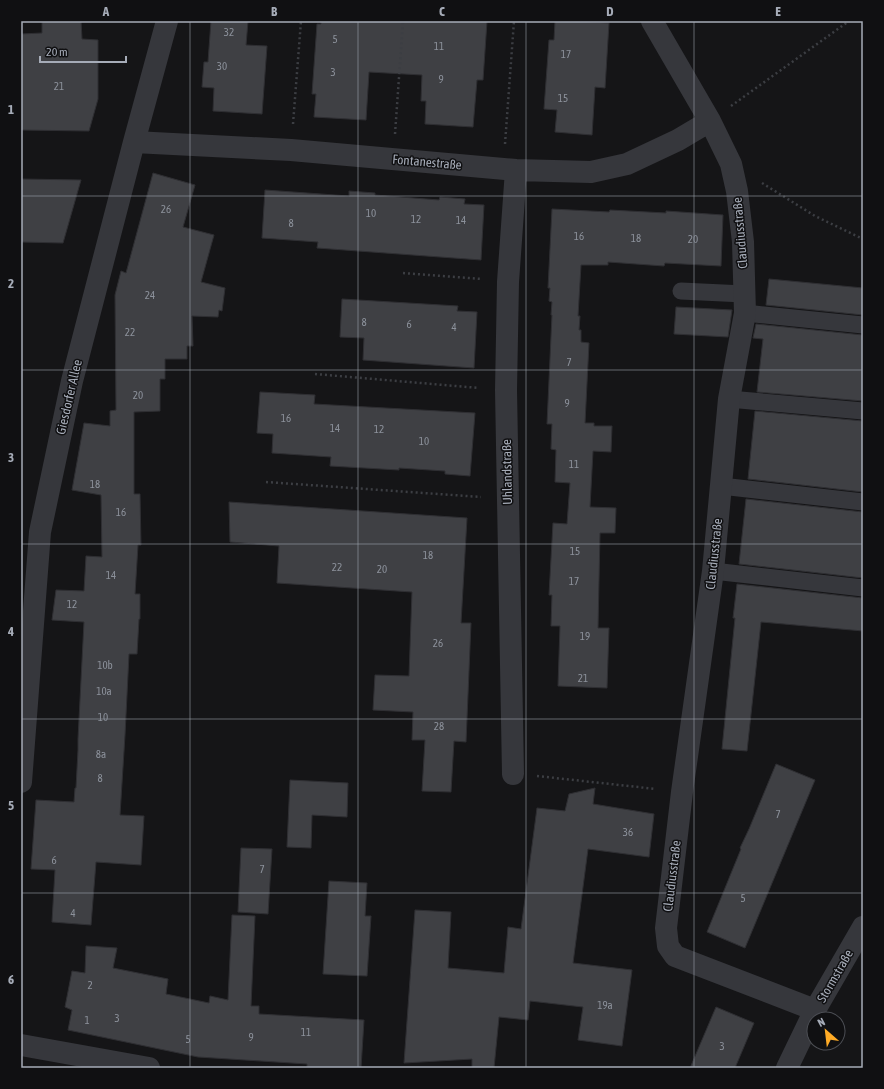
<svg xmlns="http://www.w3.org/2000/svg" width="884" height="1089" viewBox="0 0 884 1089" font-family="'Asap Condensed',sans-serif">
	<rect width="100%" height="100%" fill="#151517"/>
	<path fill="#3f4044" stroke="#2f2f33" d="M42 21H81L82 39 98 40V99L89 131 21 130V34L42 33Z
		M211 21H248L246 45 267 46 262 114 213 111 214 88 202 87 204 62H208Z
		M321 21H487L483 80H477L473 127 425 124 426 101H421L422 75 369 72 366 120 314 117 316 94H312L317 24H321Z
		M555 21H574L609 23 605 88 595 87 592 135 555 132 557 110 544 109 549 40H554Z
		M153 173 195 185 183 227 214 235 201 282 225 288 222 311 219 310 218 317 192 316 193 346H187V359H165V379H160V411L134 412V494H140L141 545H138L135 594H140V619H139L137 654H129L125 735 120 815 144 816 141 865 96 862 91 925 52 922 55 870 31 869 36 800 74 802 75 788H76L78 750V739L84 622 52 620 56 590 84 591 86 556 102 557 101 495 72 490 84 423 110 426V411L116 410 115 295 121 271 126 273Z
		M21 179 81 180 63 243 21 242Z
		M265 190 349 196V191L375 193V195L439 200 440 197 465 199 464 204 484 205 481 260 317 248 318 242 262 238Z
		M552 209 609 212 610 210 666 213V211L723 215 721 266 665 263 664 266 608 262V265H581L578 316H580L579 330H581V342L589 343 585 423H594V426H612L611 452 593 451 590 507 616 508 615 533H600L598 628H609L607 688 558 686 560 626H551L552 595H549L553 523 567 524 570 483 555 482 556 450 551 449 552 424H547L552 315H551L552 302 549 301 550 288H548Z
		M769 279 863 288V315L766 305Z
		M342 299 458 306 457 311 477 312 474 368 363 360 364 338 340 337Z
		M676 307 732 310 728 337 674 334Z
		M756 324 863 335V401L757 392 763 339 753 338Z
		M260 392 315 395 314 404 475 413 470 476 445 474V471L399 468V470L330 466 331 457 272 453 273 434 257 433Z
		M755 411 863 421V492L748 479Z
		M746 499 863 512V578L739 564Z
		M229 502 467 518 461 623H471L466 742 454 741 451 792 422 791 425 740H412L413 712 373 710 375 675 409 676 412 592 277 583 279 546 230 542Z
		M737 584 863 598V631L761 622 747 751 722 749 735 618H733Z
		M776 764 815 780 745 948 707 932 741 849 740 848 749 829Z
		M290 780 348 783 347 817 312 815 311 848 287 847Z
		M595 788 593 804 654 814 649 857 588 849 573 963 632 970 622 1046 578 1040 583 1007 530 1001 528 1020 499 1017 494 1068H472V1059L404 1063 415 910 451 912 448 968 504 973 508 927 521 929 537 808 565 811 569 794Z
		M241 848 272 849 268 914 238 912Z
		M329 881 367 883 365 916H371L367 976 323 974Z
		M232 915 255 916 251 1006H259V1014L364 1020 361 1068H307V1064L198 1057 68 1030 72 1010 65 1007 72 971 85 973 86 946 117 948 113 968 168 979 166 994 209 1003 210 996 228 1000Z
		M716 1007 754 1023 735 1068H690Z"/>
	<g fill="none" stroke-linecap="round" stroke-linejoin="round">
		<path stroke="#3c3e43" stroke-width="2.5" stroke-dasharray="2 3" stroke-linecap="butt" d="M731 106 849 21
			M293 124 301 21
			M395 134 403 21
			M505 144 514 21
			M762 183 815 216 863 239
			M403 273 482 279
			M315 374 479 388
			M266 482 481 497
			M537 776 656 789"/>
		<path stroke="#36373c" stroke-width="17" d="M681 291 744 294
			M745 313 863 325
			M729 399 863 411
			M721 486 863 502
			M713 571 863 588"/>
		<path stroke="#36373c" stroke-width="22" d="M652 21 710 121 731 164 737 191 743 242 745 313 729 399 713 571 682 792 666 928 668 946 675 956 815 1010
			M134 142 291 150 516 170 591 172 627 164 678 140 710 121
			M513 774 506 390 508 282 516 170
			M21 782 40 532 72 381 134 142 167 21
			M787 1068 815 1010 863 927"/>
		<path stroke="#36373c" stroke-width="22" d="M21 1045 149 1068"/>
	</g>
	<path fill="none" stroke="#a6acb8" stroke-width="1" stroke-opacity="0.55" d="M190 21V1068M358 21V1068M526 21V1068M694 21V1068M21 196H863M21 370H863M21 544H863M21 719H863M21 893H863"/>
	<g text-anchor="middle" dominant-baseline="central" stroke-width="3" stroke-linejoin="round" paint-order="stroke">
		<g font-size="11" fill="#8c919b">
			<text x="229" y="32">32</text>
			<text x="335" y="39">5</text>
			<text x="439" y="46">11</text>
			<text x="566" y="54">17</text>
			<text x="222" y="66">30</text>
			<text x="333" y="72">3</text>
			<text x="441" y="79">9</text>
			<text x="59" y="86">21</text>
			<text x="563" y="98">15</text>
			<text x="166" y="209">26</text>
			<text x="371" y="213">10</text>
			<text x="416" y="219">12</text>
			<text x="461" y="220">14</text>
			<text x="291" y="223">8</text>
			<text x="579" y="236">16</text>
			<text x="636" y="238">18</text>
			<text x="693" y="239">20</text>
			<text x="150" y="295">24</text>
			<text x="364" y="322">8</text>
			<text x="409" y="324">6</text>
			<text x="454" y="327">4</text>
			<text x="130" y="332">22</text>
			<text x="569" y="362">7</text>
			<text x="138" y="395">20</text>
			<text x="567" y="403">9</text>
			<text x="286" y="418">16</text>
			<text x="335" y="428">14</text>
			<text x="379" y="429">12</text>
			<text x="424" y="441">10</text>
			<text x="574" y="464">11</text>
			<text x="95" y="484">18</text>
			<text x="121" y="512">16</text>
			<text x="575" y="551">15</text>
			<text x="428" y="555">18</text>
			<text x="337" y="567">22</text>
			<text x="382" y="569">20</text>
			<text x="111" y="575">14</text>
			<text x="574" y="581">17</text>
			<text x="72" y="604">12</text>
			<text x="585" y="636">19</text>
			<text x="438" y="643">26</text>
			<text x="105" y="665">10b</text>
			<text x="583" y="678">21</text>
			<text x="104" y="691">10a</text>
			<text x="103" y="717">10</text>
			<text x="439" y="726">28</text>
			<text x="101" y="754">8a</text>
			<text x="100" y="778">8</text>
			<text x="778" y="814">7</text>
			<text x="628" y="832">36</text>
			<text x="54" y="860">6</text>
			<text x="262" y="869">7</text>
			<text x="743" y="898">5</text>
			<text x="73" y="913">4</text>
			<text x="90" y="985">2</text>
			<text x="605" y="1005">19a</text>
			<text x="117" y="1018">3</text>
			<text x="87" y="1020">1</text>
			<text x="306" y="1032">11</text>
			<text x="251" y="1037">9</text>
			<text x="188" y="1039">5</text>
			<text x="722" y="1046">3</text>
		</g>
		<g font-size="13" fill="#a6acb8" stroke="#101012">
			<text transform="translate(427 162) rotate(5)">Fontanestraße</text>
			<text transform="translate(740 233) rotate(-95)">Claudiusstraße</text>
			<text transform="translate(69 397) rotate(-77)">Giesdorfer Allee</text>
			<text transform="translate(507 472) rotate(-91)">Uhlandstraße</text>
			<text transform="translate(714 554) rotate(-84)">Claudiusstraße</text>
			<text transform="translate(672 876) rotate(-83)">Claudiusstraße</text>
			<text transform="translate(835 976) rotate(-60)">Stormstraße</text>
		</g>
	</g>
	<rect width="884" height="1089" fill="none" stroke="#101012" stroke-width="44"/>
	<g transform="translate(826 1031) rotate(332)"><circle r="19" fill="#101012" stroke="#4c4e54"/>
	<path d="M0-3L7 15L0 10L-7 15Z" fill="#feab26"/>
	<text y="-6" font-size="11" font-weight="bold" text-anchor="middle" fill="#a6acb8">N</text>
	</g>
	<path d="M40 56v6h86v-6" fill="none" stroke="#a6acb8" stroke-width="2"/>
	<text x="46" y="56" font-size="12" fill="#a6acb8" stroke="#101012" stroke-width="3" paint-order="stroke">20 m</text>
	<rect x="22" y="22" width="840" height="1045" fill="none" stroke="#a6acb8" stroke-width="1.5"/>
	<g font-size="13" text-anchor="middle" font-weight="bold" fill="#a6acb8">
		<text x="106" y="16">A</text>
		<text x="274" y="16">B</text>
		<text x="442" y="16">C</text>
		<text x="610" y="16">D</text>
		<text x="778" y="16">E</text>
		<text x="11" y="114">1</text>
		<text x="11" y="288">2</text>
		<text x="11" y="462">3</text>
		<text x="11" y="636">4</text>
		<text x="11" y="810">5</text>
		<text x="11" y="984">6</text>
	</g>
</svg>
